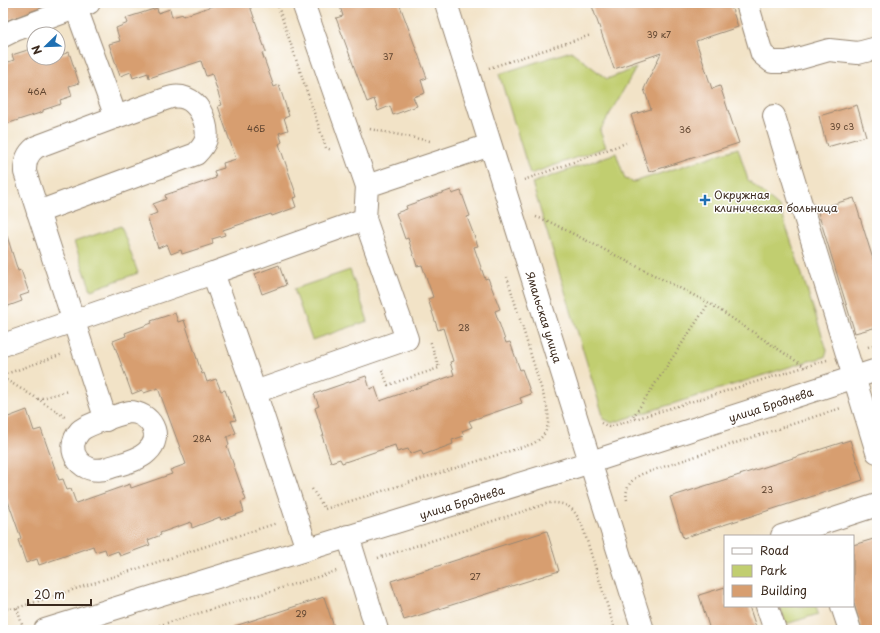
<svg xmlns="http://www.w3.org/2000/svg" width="880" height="633" viewBox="0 0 880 633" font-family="'Playpen Sans',sans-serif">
	<rect width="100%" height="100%" fill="#fff"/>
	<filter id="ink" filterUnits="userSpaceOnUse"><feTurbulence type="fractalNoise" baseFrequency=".025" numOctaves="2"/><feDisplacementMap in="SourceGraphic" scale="8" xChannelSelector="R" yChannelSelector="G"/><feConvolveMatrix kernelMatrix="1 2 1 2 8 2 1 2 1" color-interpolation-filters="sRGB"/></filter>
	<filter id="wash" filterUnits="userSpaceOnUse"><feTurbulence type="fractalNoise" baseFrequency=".012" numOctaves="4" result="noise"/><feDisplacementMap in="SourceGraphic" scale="16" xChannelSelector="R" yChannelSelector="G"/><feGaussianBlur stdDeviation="0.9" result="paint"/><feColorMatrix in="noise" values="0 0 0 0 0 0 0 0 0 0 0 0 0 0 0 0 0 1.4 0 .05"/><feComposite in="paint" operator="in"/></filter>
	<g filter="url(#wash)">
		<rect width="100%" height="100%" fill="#f2e3c7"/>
		<path fill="#c1ce70" stroke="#7e7c47" d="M571 51 607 79 636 68 600 131 606 147 530 174 499 74Z
			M738 148 748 180 780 208 827 350 825 357 805 362 612 423 604 419 532 183 616 153 625 179 634 182Z
			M121 226 138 273 91 290 74 242Z
			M350 270 368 321 312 340 294 289Z
			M780 606H816L818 614 786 624Z"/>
		<g id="blocks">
			<path fill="#d79e70" d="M3 3H50L51 4 3 22Z
				M221 3H249L266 52 262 53 274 87 279 85 289 116 284 118 288 130 279 133 282 142 279 144 297 197 293 198 296 207 272 216 271 214 223 230 225 235 212 239 213 244 182 254 181 250 171 254 167 244 158 248 147 217 157 213 153 204 166 199 165 195 216 178 214 171 224 168 223 163 236 159 218 106 222 105 212 74 206 76 201 61 149 78 148 73 133 78 131 72 120 76 109 44 120 41 116 28 128 23 126 18 157 8 158 13 170 9 172 17 183 14V16Z
				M339 3H399L427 78 421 80 425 93 413 97 417 106 393 115 390 106 378 111 374 99 367 102 336 18 343 16Z
				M591 3H730L738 27 696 41 712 89 720 86 739 143 649 172 631 115 651 109 644 89 661 53 614 69Z
				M34 48V58H58V54L59 56 69 52 79 83 69 86 72 96 60 100 61 104 43 110V112L3 125V64L14 60 12 55Z
				M857 105 866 136 827 147 819 116Z
				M451 190 452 194 461 191 470 216 467 217 478 246 474 247 485 279 488 278 500 309 495 311 506 343 510 342 520 370 522 369 531 394 520 398 522 403 469 421 472 427 462 431 464 436 452 440 453 444 423 455 421 450 410 454 408 449 397 452 395 445 342 463 340 459 331 462 322 436H324L315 408 319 406 314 394 366 376 370 389 375 387 380 401 454 375 450 362 453 361 443 328 438 330 428 299 433 297 422 265 417 266 408 238 405 239 396 213 407 209 406 206Z
				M854 198 877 272V327L855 333 817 209Z
				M7 236 18 271 21 270 29 293 20 296 22 301 3 308V237Z
				M279 265 286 285 262 294 255 274Z
				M175 313 178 322 184 320 202 374 204 373 207 382 216 379 221 391 225 390 236 420 231 421 236 433 227 437 229 445 227 446 246 500 241 502 244 512 221 520 220 517 192 528 191 522 160 533 161 535 148 540 150 545 120 556 118 551 107 555 105 549 95 552 93 546 39 565 37 559 26 563 18 540 21 538 3 487V419L27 410 34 431 41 429 59 480 63 479 67 490 71 489 76 503 130 484 131 488 172 474 170 470 186 464 158 388 144 393 142 390 132 394 113 341 126 336 125 333 152 323 151 321Z
				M850 440 863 480 683 538 670 497Z
				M547 531 559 571 404 620 391 581Z
				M877 538V630H862L853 601V545Z
				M725 587V606H749L757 630H710L699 595Z
				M324 597 335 630H233L232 627Z"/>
		</g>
	</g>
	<g filter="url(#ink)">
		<use href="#blocks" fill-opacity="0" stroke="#968672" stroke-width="1"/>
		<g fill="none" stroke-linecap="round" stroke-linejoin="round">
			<defs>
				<g id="minor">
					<path d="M303 3 367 186"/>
					<path id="s1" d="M446 3 643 630"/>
					<path d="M747 3 762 54 772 62H787L829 50 858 53 877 48"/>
					<path d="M76 8 116 117 36 147C27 154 25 161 25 172L106 420"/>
					<path d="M3 36 15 30 89 3"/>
					<path d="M774 116 877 452"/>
					<path d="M38 212 196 154C206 144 209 137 205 123 201 108 190 94 172 97 166 98 158 102 152 104 140 108 128 113 116 117"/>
					<path d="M213 273 365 219 367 186 490 145"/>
					<path d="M3 345 213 273 255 392 307 549"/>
					<path d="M255 392 407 339 365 219"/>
					<path d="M129 412C150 412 165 436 147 452 138 461 120 464 108 468 83 477 62 451 80 431 87 424 118 415 129 412Z"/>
					<path d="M348 536 377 630"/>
					<path d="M782 536 877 505"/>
					<path d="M767 606 775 630"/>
					<path d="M842 606 850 630"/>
				</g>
				<g id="major">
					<path id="s2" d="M45 630 591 462 877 370"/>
				</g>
			</defs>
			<use href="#minor" stroke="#968672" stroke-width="24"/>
			<use href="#major" stroke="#968672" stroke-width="24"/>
			<path stroke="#968672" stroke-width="2.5" stroke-dasharray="1 3" stroke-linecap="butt" d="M277 3 326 148 332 150
				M489 68 591 35
				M370 129 430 141
				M524 180 626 143
				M536 217 548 221 709 303 805 367
				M868 347 877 344
				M382 370 388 385 439 368 430 340
				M3 375 63 354
				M3 378 38 399 65 417
				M38 399 68 391
				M631 420 709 303
				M601 423 609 427 827 360
				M312 489 325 509 532 444C547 437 551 423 547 407L507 277
				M627 500C624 487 632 479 642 474L841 408
				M378 558 549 503C570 502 575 510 583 528L615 630
				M3 608 9 609 17 608 277 523
				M17 608 23 628
				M144 630 337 571"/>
			<use href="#minor" stroke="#fff" stroke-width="22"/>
			<use href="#major" stroke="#fff" stroke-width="22"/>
		</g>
	</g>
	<path fill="#1f6fb2" stroke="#fff" stroke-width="1.5" d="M703 194h4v4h4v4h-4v4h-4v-4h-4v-4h4z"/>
	<g text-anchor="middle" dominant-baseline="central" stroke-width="3" stroke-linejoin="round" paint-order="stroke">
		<g font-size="9" fill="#624732">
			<text x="659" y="34">39 к7</text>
			<text x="388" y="56">37</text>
			<text x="37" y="91">46А</text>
			<text x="842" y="126">39 с3</text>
			<text x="256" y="128">46Б</text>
			<text x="685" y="129">36</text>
			<text x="464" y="327">28</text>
			<text x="202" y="438">28А</text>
			<text x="767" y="489">23</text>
			<text x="475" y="576">27</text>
			<text x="301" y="613">29</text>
		</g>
		<g font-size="11" fill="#3b2a1e" stroke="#fff" text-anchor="start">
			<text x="714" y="194">Окружная<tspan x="714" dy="13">клиническая больница</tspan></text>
		</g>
		<g font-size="11" fill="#3b2a1e" stroke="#fff">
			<text stroke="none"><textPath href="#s1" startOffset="329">Ямальская улица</textPath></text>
			<text stroke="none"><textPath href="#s2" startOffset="760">улица Броднева</textPath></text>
			<text stroke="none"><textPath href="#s2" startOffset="436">улица Броднева</textPath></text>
		</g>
	</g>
	<rect width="880" height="633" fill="none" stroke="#fff" stroke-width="16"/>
	<rect x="724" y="535" width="130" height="72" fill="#ffffff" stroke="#b1aaa5"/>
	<rect x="732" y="548" width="20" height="6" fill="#ffffff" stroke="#b1aaa5"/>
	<text x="760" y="555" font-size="12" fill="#3b2a1e">Road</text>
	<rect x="732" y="565" width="20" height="12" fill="#c1ce70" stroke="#b1aaa5"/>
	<text x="760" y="575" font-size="12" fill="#3b2a1e">Park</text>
	<rect x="732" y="585" width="20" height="12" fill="#d79e70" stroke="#b1aaa5"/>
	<text x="760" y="595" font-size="12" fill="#3b2a1e">Building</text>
	<g transform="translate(46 46) rotate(247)"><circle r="19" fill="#ffffff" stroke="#b1aaa5"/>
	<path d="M0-3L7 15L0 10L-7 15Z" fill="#1f6fb2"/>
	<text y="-6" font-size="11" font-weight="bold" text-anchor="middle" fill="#3b2a1e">N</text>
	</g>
	<path d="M28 599v6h63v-6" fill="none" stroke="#3b2a1e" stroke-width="2"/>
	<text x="34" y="599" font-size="12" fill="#3b2a1e" stroke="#ffffff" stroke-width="3" paint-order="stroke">20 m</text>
</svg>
